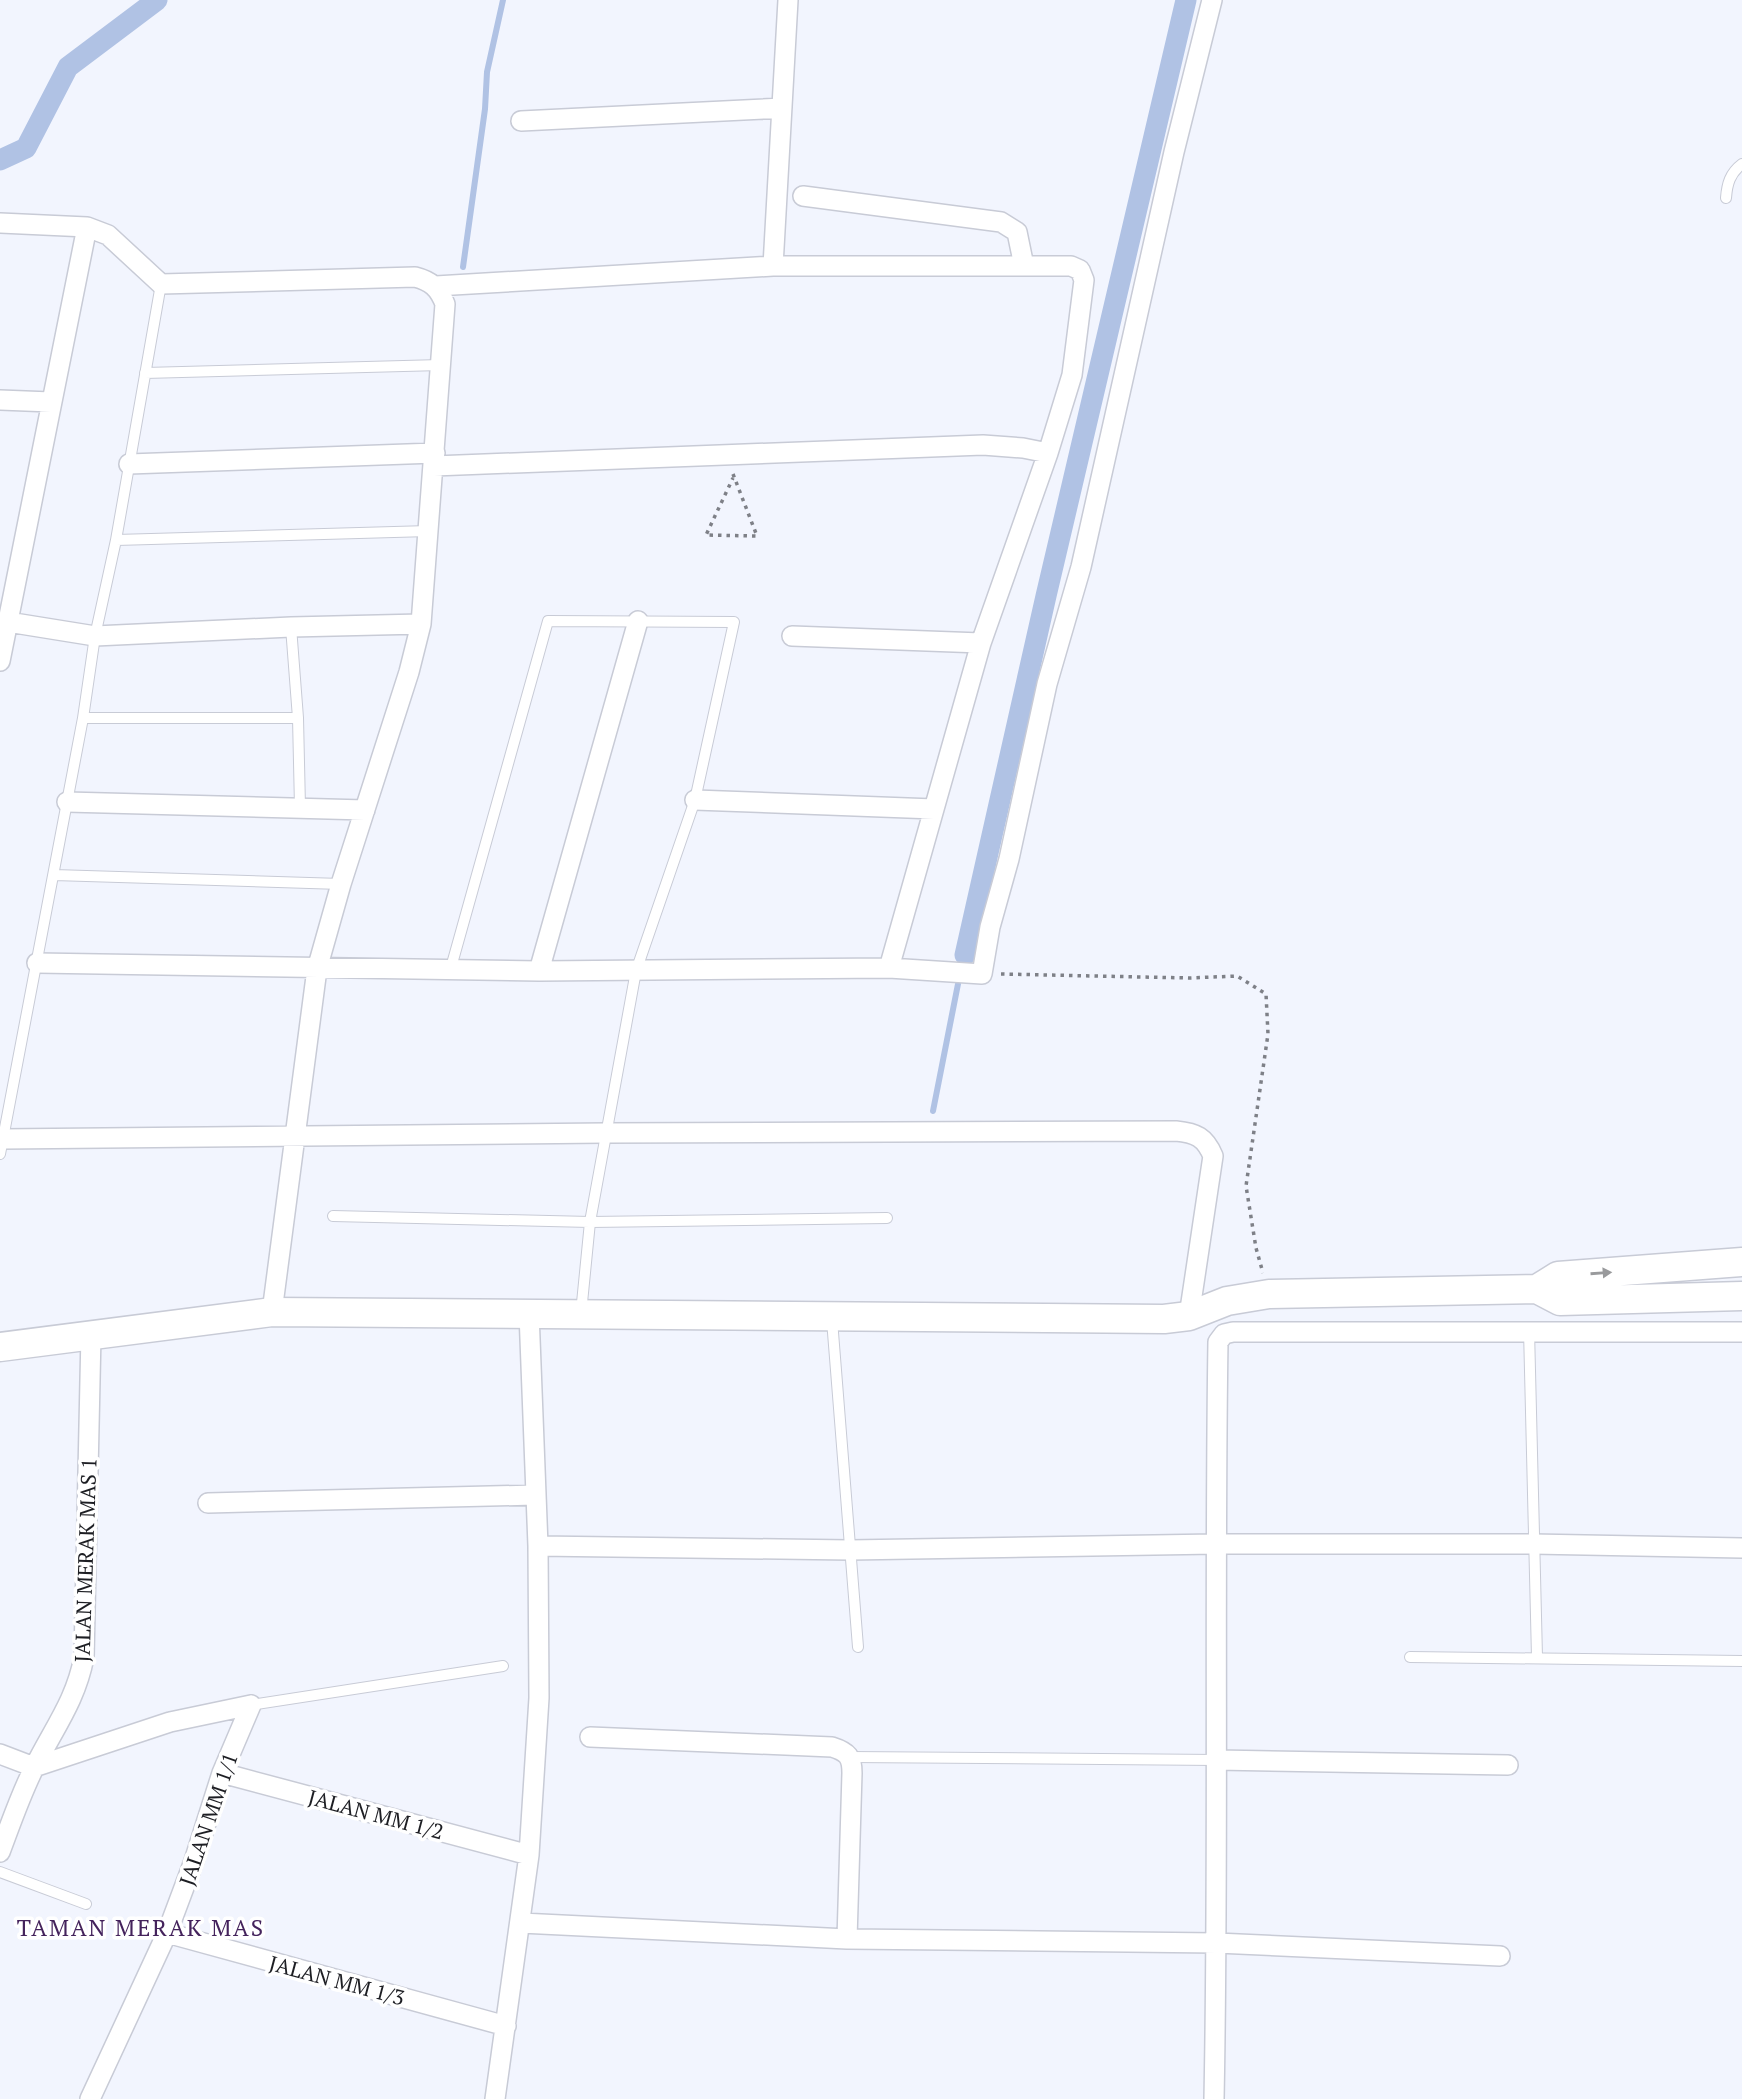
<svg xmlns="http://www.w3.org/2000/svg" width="1742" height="2099" viewBox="0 0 1742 2099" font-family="'PT Serif',serif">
	<rect width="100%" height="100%" fill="#f2f5fe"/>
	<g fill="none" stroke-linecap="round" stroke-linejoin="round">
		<path stroke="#b0c2e4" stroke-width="6" d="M463 267 485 109 487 72 503 0
			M933 1111 958 984"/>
		<path stroke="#b0c2e4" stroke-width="21" d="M0 160 26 148 68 67 157 0
			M965 955 1046 596 1186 0"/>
		<defs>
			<path id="lane" d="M1726 198C1727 184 1730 173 1742 164
				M145 373 441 365
				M116 540 429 531
				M291 627 298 718 300 807
				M83 718H298
				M54 875 341 884
				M450 971 548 621 734 622 695 800 636 971 590 1222 581 1313
				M0 1154 83 718 95 636 116 540 161 284
				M333 1216 590 1222 887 1218
				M832 1320 858 1647
				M1529 1330 1537 1657
				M1410 1657 1742 1661
				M251 1705 503 1666
				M850 1757 1217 1760
				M0 1872 86 1904"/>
			<path id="street" d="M521 121 782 108
				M803 196 1001 222 1017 232 1024 266
				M0 223 87 227 108 235 161 284 415 277C431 281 439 288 445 304L421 624 409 672 341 884 317 969 272 1312
				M773 266 788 0
				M436 286 773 266H1071L1080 270 1084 280 1072 375 1048 453
				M0 400 51 402
				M129 464 435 453
				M434 466 983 445 1023 448 1048 453 981 643
				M8 622 95 636 291 627 421 624
				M792 636 981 643 889 968
				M0 661 87 227
				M695 800 934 809
				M67 802 365 810
				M37 963 539 971 889 968 982 974 990 927 1009 859 1047 684 1081 567 1174 152 1212 0
				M539 971 638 621
				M3 1139 605 1133 1176 1131C1196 1133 1205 1137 1213 1156L1189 1316
				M208 1503 534 1495
				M538 1546 850 1550 1215 1544H1533L1742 1548
				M0 1754 34 1767 170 1722 251 1705
				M1217 1760 1508 1765
				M222 1773 529 1855
				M0 1852C11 1823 21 1793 35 1766 54 1728 76 1700 84 1657L91 1334
				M521 1923 847 1939 852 1773C852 1757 848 1752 832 1747L590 1737
				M167 1933 506 2026
				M847 1939 1217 1943 1500 1956
				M90 2099 167 1933 194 1861 222 1773 251 1705
				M495 2099 529 1855 539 1698 538 1546 529 1313
				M1214 2099C1219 1847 1214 1594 1218 1342L1224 1334 1233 1332H1742"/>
			<path id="secondary" d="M1537 1289 1558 1276 1742 1262
				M0 1347 272 1312 1164 1319 1189 1316 1227 1301 1269 1294 1537 1289 1560 1301 1742 1296"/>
		</defs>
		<use href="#lane" stroke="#c8cbd6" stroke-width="12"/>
		<use href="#street" stroke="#c8cbd6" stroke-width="22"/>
		<use href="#secondary" stroke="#c8cbd6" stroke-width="31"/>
		<path stroke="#7e8087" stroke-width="3.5" stroke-dasharray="3.5 5" stroke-linecap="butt" d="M733 474 757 536 706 535 733 478
			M1001 974 1189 978 1237 976 1266 994 1268 1034 1246 1186 1256 1248 1263 1273"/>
		<use href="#lane" stroke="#fff" stroke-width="10"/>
		<use href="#street" stroke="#fff" stroke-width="19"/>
		<use href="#secondary" stroke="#fff" stroke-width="28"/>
	</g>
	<defs><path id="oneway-solid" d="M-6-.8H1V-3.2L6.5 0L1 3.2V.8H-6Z" transform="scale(1.75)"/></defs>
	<use fill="#999a9c" href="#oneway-solid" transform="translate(1601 1273) rotate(-4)"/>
	<g text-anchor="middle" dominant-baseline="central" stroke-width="7" stroke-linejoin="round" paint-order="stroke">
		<g font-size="21" fill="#1d1e23" stroke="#fff">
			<text transform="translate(85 1560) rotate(-88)">JALAN MERAK MAS 1</text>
			<text transform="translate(376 1814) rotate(15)">JALAN MM 1/2</text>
			<text transform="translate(208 1819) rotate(-71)">JALAN MM 1/1</text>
			<text transform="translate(337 1980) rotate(15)">JALAN MM 1/3</text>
		</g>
		<g font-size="23" letter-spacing="2" fill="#44235c" stroke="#fff">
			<text x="141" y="1927">TAMAN MERAK MAS</text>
		</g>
	</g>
</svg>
